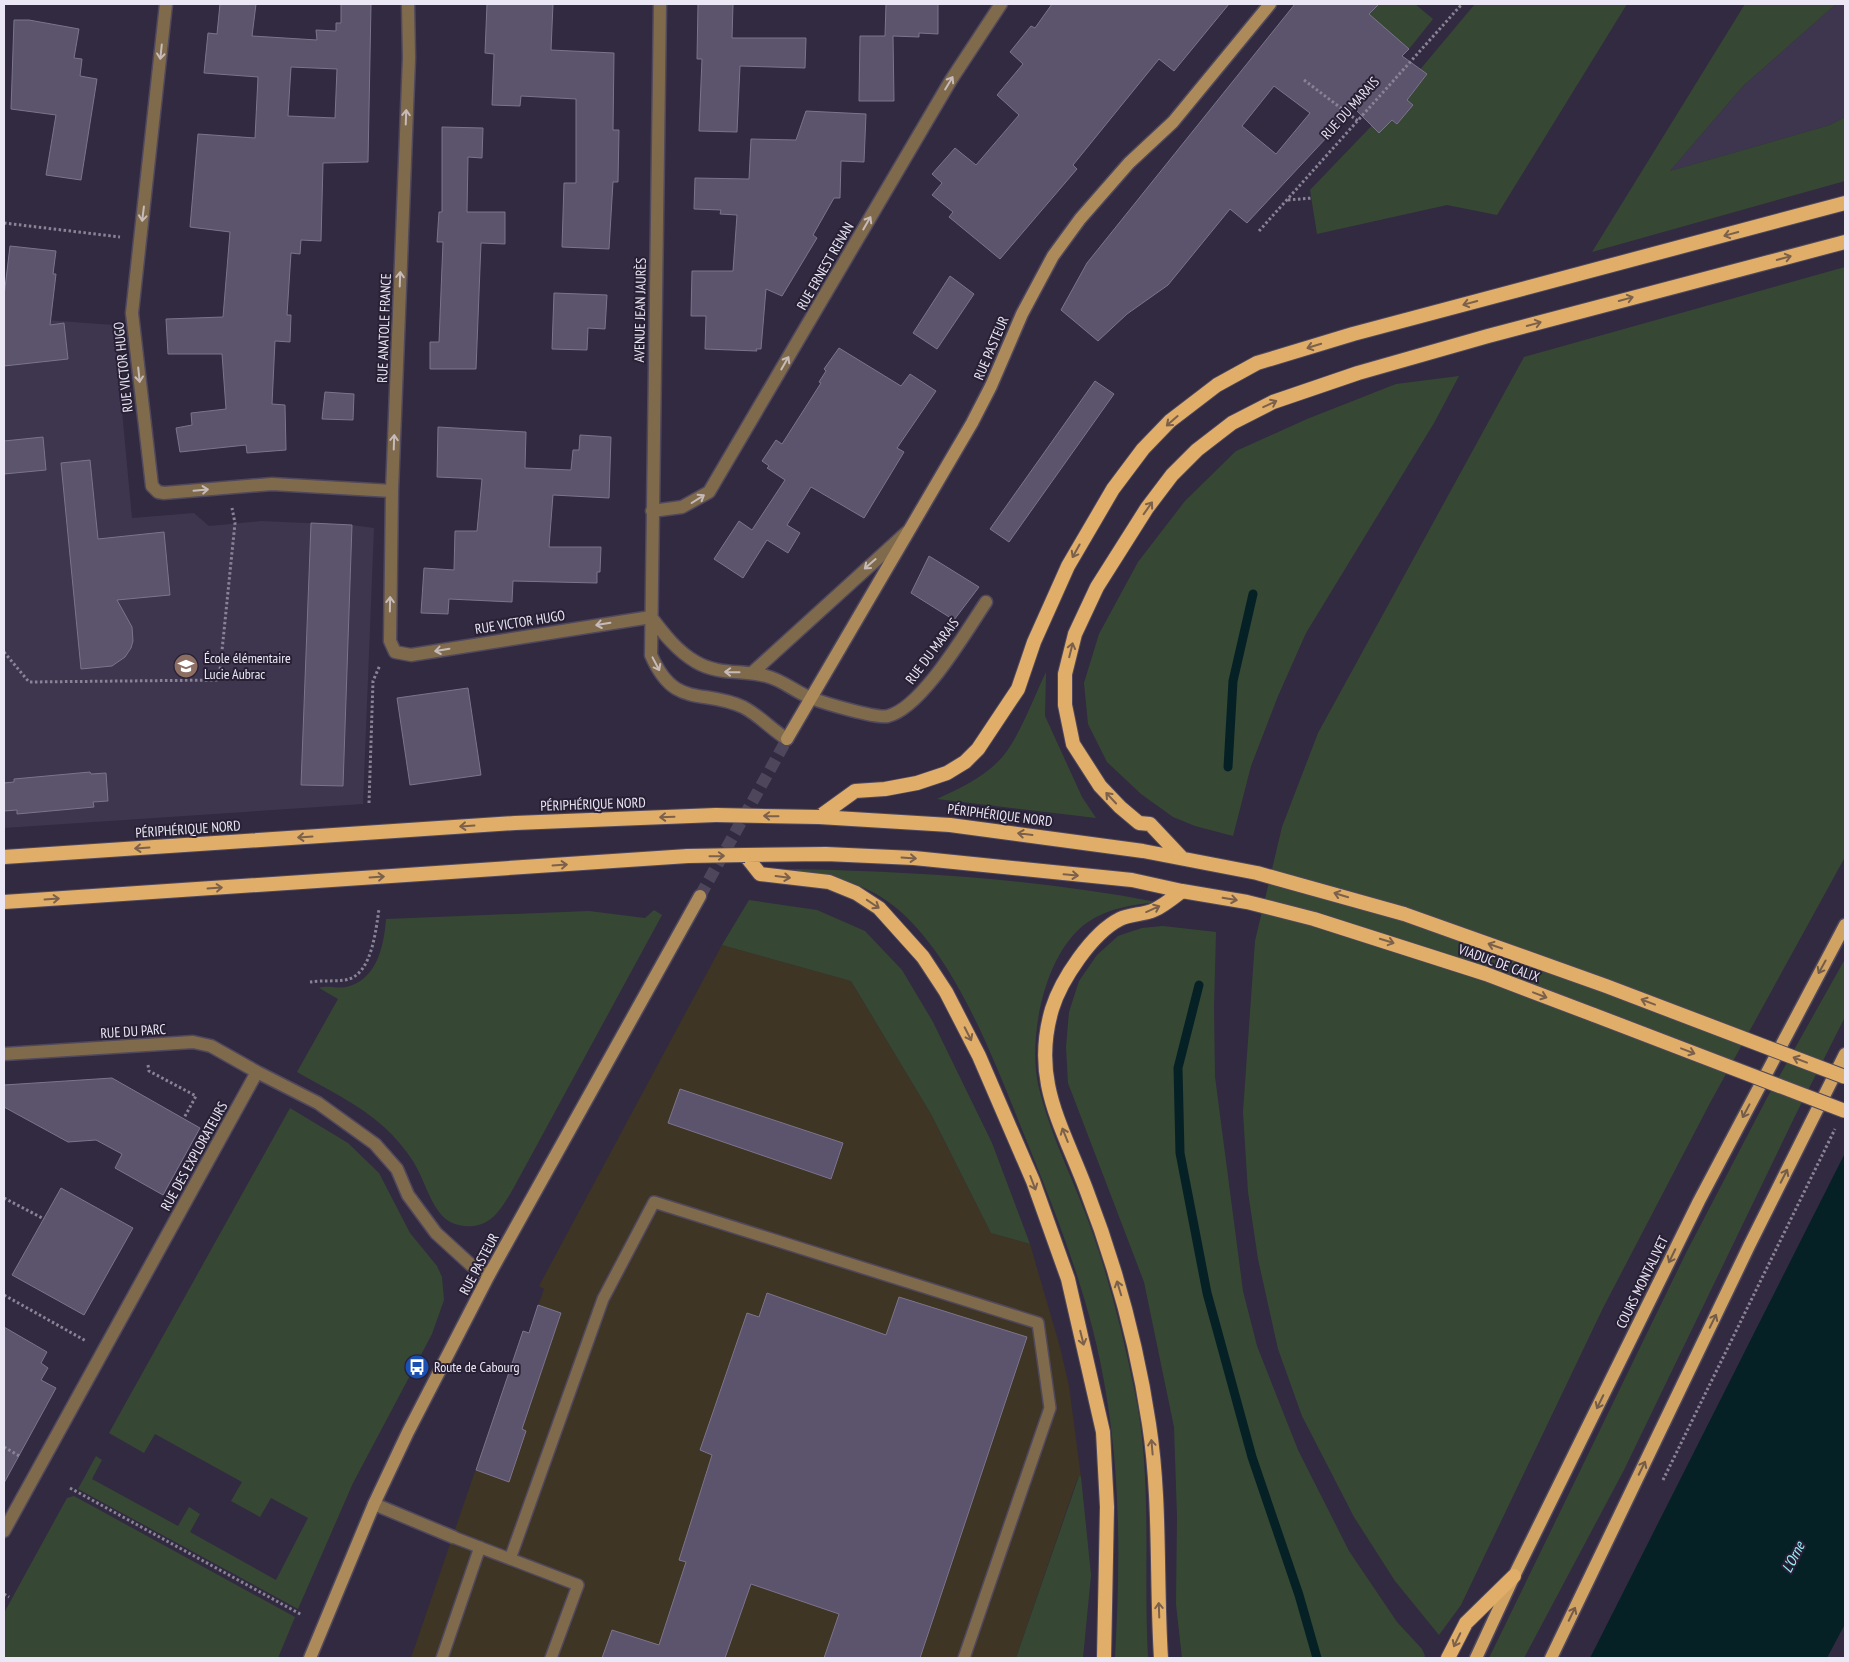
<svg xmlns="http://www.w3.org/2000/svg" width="1849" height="1662" viewBox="0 0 1849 1662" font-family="'PT Sans Narrow',sans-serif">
	<rect width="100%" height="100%" fill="#322a40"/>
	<path fill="#3e3525" d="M722 945 851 981 931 1114 991 1233 1030 1244 1060 1347 1069 1386 1081 1477H1078L1016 1658H411L523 1331 529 1332 544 1289 539 1286Z"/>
	<path fill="#3e354f" d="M1836 4H1845V117L1830 125 1670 171 1743 86Z
		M4 317 114 325 132 518 194 513 209 526 261 521 352 525 374 528 363 804 4 828Z"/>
	<path fill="#364834" d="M1379 4H1415L1433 19 1409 49 1365 13Z
		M1475 4H1627L1497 215 1447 205 1317 234 1310 190 1382 115Z
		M1745 4H1836L1743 86 1670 171 1830 125 1845 117V181L1592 252Z
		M1845 267V857L1710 1103 1603 1308 1461 1605 1439 1635 1395 1581 1354 1517 1302 1416 1278 1349 1258 1259 1248 1192 1243 1112 1255 941 1282 827 1318 733 1524 357Z
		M1459 376 1434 423 1306 633 1278 696 1251 766 1233 836 1195 826 1173 817 1141 794 1107 762 1088 724 1084 683 1099 634 1138 562 1185 501 1236 451 1307 419 1396 384Z
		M1046 672 1045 716 1082 797 1096 818 937 799C963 787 993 773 1009 748 1024 725 1034 697 1046 672Z
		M798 869C918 872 1038 879 1156 902 1132 905 1108 908 1088 922 1045 951 1028 1035 1038 1084 1050 1136 1076 1184 1093 1234 1111 1286 1124 1339 1135 1393 1153 1480 1143 1570 1148 1658H1115C1120 1569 1121 1482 1106 1393 1092 1303 1057 1216 1023 1132 994 1060 952 946 887 901 854 878 816 871 776 870Z
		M749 900 817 910 865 931 902 970 933 1022 992 1143 1030 1244 991 1233 931 1114 851 981 722 945Z
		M654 910 662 915 513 1189C507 1199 501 1210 493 1217 478 1231 451 1229 439 1212 428 1197 423 1177 413 1161 405 1149 395 1137 384 1127 359 1104 326 1089 297 1072L338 999 319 988C328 985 337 989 346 987 377 980 384 946 386 919L589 911 645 918Z
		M1163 926 1216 932 1214 1007 1215 1077 1243 1291 1257 1346 1298 1450 1349 1551 1397 1622 1422 1649 1425 1656 1423 1658H1182L1176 1604 1177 1517 1174 1427 1144 1282 1068 1083 1066 1047 1069 1012 1079 981 1097 955 1118 936 1142 928Z
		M1845 959V1017L1797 1112 1624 1470 1524 1658H1489L1686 1253 1767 1098Z
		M290 1108 348 1143 379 1173 410 1233 437 1266 442 1277 444 1300 432 1334 353 1483 298 1609 78 1489 96 1456 102 1460 92 1479 178 1526 189 1507 200 1514 190 1532 276 1580 308 1518 271 1498 260 1517 231 1501 242 1482 155 1434 144 1453 109 1433Z
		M1079 1476 1081 1477 1091 1575 1083 1658H1016Z
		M74 1496 295 1617 278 1658H4V1613L67 1498Z"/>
	<path fill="#062125" d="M1845 1153V1624L1827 1658H1590Z"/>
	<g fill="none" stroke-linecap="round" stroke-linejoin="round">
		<path stroke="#062125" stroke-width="9" d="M1228 767 1233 681 1253 594
			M1199 985 1178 1068 1180 1153 1207 1293 1252 1457 1299 1595 1317 1658"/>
	</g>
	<path fill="#5b546c" stroke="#7b748d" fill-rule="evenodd" d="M220 4H256L252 36 317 40 316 30 336 31V23H341V4H371L368 162 323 163 321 241 301 240 300 254 291 253 287 315H291L290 342 275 341 272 404 285 405 286 450 247 453 246 445 180 452 176 428 192 425 191 413 226 409 222 354H168L166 319 223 317 230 232 190 227 198 134 255 138 258 77 204 73 208 33 217 34ZM291 67 337 69 335 118 288 116Z
		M487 4H553L551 50 614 53 613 130H619L618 182H613L609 249 562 247 564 183H576V99L521 96 520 106 492 105 494 54 485 53Z
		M698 4H733L732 38H806L805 68 740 66 737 132 699 131 702 59H697Z
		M886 4H938V34L919 33V37L893 36 894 101H859L860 36H885Z
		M1052 4H1229L1174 71 1159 59 1073 165 1077 169 1000 259 949 217 953 212 932 195 942 183 932 174 955 148 976 165 1019 115 997 95 1023 64 1010 52 1031 26 1035 28Z
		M1295 4H1379L1369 14 1409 49 1402 56 1427 74 1407 100 1413 105 1397 124 1392 120 1379 133 1354 108 1247 223 1230 209 1168 285 1127 314 1098 341 1061 310 1087 263ZM1274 86 1310 113 1276 154 1242 126Z
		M14 20H29L79 29 74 58 82 59 80 76 97 79 81 180 46 175 56 115 11 109Z
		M806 111 866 114 864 162 841 161 840 198H834L813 235 817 238 782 296 766 289 761 349H756L757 351 705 349 706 316H691L692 271H733L737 215 720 214 721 210 694 209 695 178 749 179 751 139 796 140Z
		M442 127 483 128 482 158 468 157 467 212H505V244L481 243 476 369H430V342H439L443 242H437L439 212H442Z
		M10 246 56 251 53 274H56L50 325 64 323 68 359 4 366V296Z
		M950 276 974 294 937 349 913 333Z
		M554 293 607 295 605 329 588 328 587 350 552 349Z
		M839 348 901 386 910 374 936 391 897 448 904 452 864 518 811 487 787 525 800 533 788 553 767 540 743 578 714 559 739 521 752 530 785 480 767 468 769 466 762 461 776 440 782 444 821 383 819 382 826 371 824 369Z
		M1095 381 1114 394 1009 542 990 529Z
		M325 392 354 394 353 420 322 419Z
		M438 427 526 432 525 468 571 470 573 450H579L580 435 611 437 609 498 553 495 549 547H601L600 572H597V583L513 581 512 602 449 599 448 614 421 613 424 568 454 570 455 531H477L482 479 437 477Z
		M43 437 46 470 4 474V441Z
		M90 460 98 539 164 532 170 595 117 600 132 627 133 641 131 648 125 657 112 666 81 669 61 463Z
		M311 523 352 525 343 786 301 785Z
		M929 556 979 587 954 620 911 593Z
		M468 688 481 775 410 785 397 698Z
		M90 772 91 774 106 773 108 801 93 802 94 807 17 814V810L4 811V783L14 782V779Z
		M112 1078 200 1128 163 1195 115 1168 122 1154 96 1140 68 1142 4 1107V1085Z
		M680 1089 843 1143 831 1179 668 1123Z
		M61 1188 133 1228 84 1315 12 1275Z
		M767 1293 886 1335 899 1297 1027 1337 920 1658H824L839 1614 751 1584 725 1658H602L612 1630 659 1645 686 1562 679 1560 712 1455 700 1450 747 1313 759 1317Z
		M538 1305 561 1313 522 1429 526 1431 509 1482 476 1470 523 1331 529 1333Z
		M4 1327 47 1352 41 1363 48 1368 41 1380 56 1388 4 1483Z"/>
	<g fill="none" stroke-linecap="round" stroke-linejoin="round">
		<path stroke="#4e465b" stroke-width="12" stroke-dasharray="12 6" stroke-linecap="butt" d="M700 896 787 739"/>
		<defs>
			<path id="service" d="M453 1537 578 1585 551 1658
				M510 1559 603 1299 654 1202 1038 1323 1050 1408 964 1658
				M442 1658 480 1547"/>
			<path id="minor" d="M166 4 132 313 152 486 158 492 164 493 272 484 392 491
				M408 4 409 58 392 491 390 641 395 652 411 655 651 617
				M660 4 651 655C675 710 702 688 743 707 759 715 772 730 787 739
				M652 511 682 507 709 492 951 80 1001 4
				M651 617C664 634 677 651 696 662 718 675 743 670 766 676 783 680 795 692 811 698 824 703 877 719 888 716 922 708 967 630 986 602
				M753 672 907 532
				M4 1054 193 1042 211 1046 257 1072
				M374 1504 453 1537
				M4 1531 257 1072 318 1103 375 1144 397 1169 408 1195 436 1233 471 1265 489 1275"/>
			<path id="secondary" d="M787 739 972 423 991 386 1022 314 1053 256 1080 219 1129 163 1173 122 1270 4
				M310 1658 374 1504 408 1432 489 1275 700 896"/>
			<path id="primary" d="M1476 1658 1514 1576 1699 1201 1845 925
				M1551 1658 1749 1246 1845 1054"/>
			<path id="trunk" d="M819 817 855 791 885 789 917 783 947 773 965 762 978 749 1018 689 1034 642 1068 566 1113 489 1143 449 1170 421 1217 385 1257 363 1353 334 1845 203
				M819 817 950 825 1143 851 1257 873 1404 914
				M745 855 760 874 829 882 856 893 879 908 923 957 946 992 979 1056 1033 1181 1068 1279 1103 1432 1107 1507 1104 1658
				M745 855 826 854 914 858 1132 880 1182 891 1247 902 1314 919 1486 974 1594 1015
				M4 857 515 823 716 815
				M1182 858 1150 824 1139 823 1120 807 1100 786 1073 744 1065 705V674L1075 634 1097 587 1147 508 1172 475 1197 450 1232 423 1273 402 1358 373 1488 336 1845 242
				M4 902 688 856
				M1161 1658C1156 1580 1161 1501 1149 1424 1137 1344 1115 1264 1086 1189 1062 1125 1031 1080 1052 1009 1061 980 1092 933 1120 919 1130 914 1143 915 1154 910 1163 906 1173 898 1182 891
				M1448 1658 1466 1623 1514 1576"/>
		</defs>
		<use href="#service" stroke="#50485d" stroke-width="14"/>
		<use href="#minor" stroke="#50485d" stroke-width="15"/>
		<use href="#secondary" stroke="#50485d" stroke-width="15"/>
		<use href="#primary" stroke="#50485d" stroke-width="15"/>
		<use href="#trunk" stroke="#50485d" stroke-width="16"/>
		<path stroke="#898396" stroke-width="3" stroke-dasharray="2.5 2.5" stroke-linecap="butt" d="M1304 80 1358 121
			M1288 200 1312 198
			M4 223 120 237
			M1259 231 1462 4
			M4 652 29 682 219 680 235 523 232 508
			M369 803 373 681 380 665
			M310 982C322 980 341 982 349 979 372 972 376 929 379 909
			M148 1065 149 1071 196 1096 184 1118
			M4 1198 44 1219
			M4 1295 86 1341
			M4 1447 21 1457
			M1663 1480 1835 1129
			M70 1488 302 1615
			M4 1594 9 1597"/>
		<use href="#service" stroke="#806a4c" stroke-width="11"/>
		<use href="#minor" stroke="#806a4c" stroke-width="12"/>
		<use href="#secondary" stroke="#ad8a5a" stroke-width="12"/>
		<use href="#primary" stroke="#d0a363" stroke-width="12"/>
		<use href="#trunk" stroke="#e0ae68" stroke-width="14"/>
		<defs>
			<path id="trunk-bridge" d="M716 815 819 817
				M688 856 745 855
				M1404 914 1606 986 1845 1077
				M1594 1015 1845 1111"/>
		</defs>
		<use href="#trunk-bridge" stroke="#50485d" stroke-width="16" stroke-linecap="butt"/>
		<use href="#trunk-bridge" stroke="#e0ae68" stroke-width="14"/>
	</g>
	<defs><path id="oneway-shaft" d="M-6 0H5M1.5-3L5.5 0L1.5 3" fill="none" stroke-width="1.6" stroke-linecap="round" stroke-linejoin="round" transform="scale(1.25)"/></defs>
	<g stroke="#c6bbba">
		<use href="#oneway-shaft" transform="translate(161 52) rotate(96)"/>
		<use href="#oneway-shaft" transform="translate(949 83) rotate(-59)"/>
		<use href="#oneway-shaft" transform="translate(406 117) rotate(-88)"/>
		<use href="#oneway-shaft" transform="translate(143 214) rotate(97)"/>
		<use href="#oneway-shaft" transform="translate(867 223) rotate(-60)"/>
		<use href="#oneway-shaft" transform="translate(400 279) rotate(-88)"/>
		<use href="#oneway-shaft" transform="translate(785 363) rotate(-60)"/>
		<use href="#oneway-shaft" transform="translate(139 375) rotate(84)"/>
		<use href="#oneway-shaft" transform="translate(394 442) rotate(-88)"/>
		<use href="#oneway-shaft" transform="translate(201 490) rotate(-5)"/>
		<use href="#oneway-shaft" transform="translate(698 499) rotate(-32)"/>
		<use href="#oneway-shaft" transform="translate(870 564) rotate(139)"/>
		<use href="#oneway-shaft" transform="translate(390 604) rotate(-89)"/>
		<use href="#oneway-shaft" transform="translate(603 624) rotate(171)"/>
		<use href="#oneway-shaft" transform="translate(442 650) rotate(171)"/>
		<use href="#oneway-shaft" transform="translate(656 664) rotate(62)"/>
		<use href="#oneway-shaft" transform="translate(732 672) rotate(-179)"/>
	</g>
	<g stroke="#7b604c">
		<use href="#oneway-shaft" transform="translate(1731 234) rotate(165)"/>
		<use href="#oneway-shaft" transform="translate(1784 258) rotate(-15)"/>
		<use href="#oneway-shaft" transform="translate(1626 299) rotate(-15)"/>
		<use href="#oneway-shaft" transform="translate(1470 303) rotate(165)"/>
		<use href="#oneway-shaft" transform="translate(1534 324) rotate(-15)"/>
		<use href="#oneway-shaft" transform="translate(1314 346) rotate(163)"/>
		<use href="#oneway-shaft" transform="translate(1270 404) rotate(-25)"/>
		<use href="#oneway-shaft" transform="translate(1172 421) rotate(139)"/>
		<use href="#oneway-shaft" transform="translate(1148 508) rotate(-55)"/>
		<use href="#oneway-shaft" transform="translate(1076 551) rotate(119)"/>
		<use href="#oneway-shaft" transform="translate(1071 650) rotate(-76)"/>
		<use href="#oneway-shaft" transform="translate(1111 798) rotate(-133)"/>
		<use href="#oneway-shaft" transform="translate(771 816) rotate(-179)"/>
		<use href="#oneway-shaft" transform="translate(667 817) rotate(178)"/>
		<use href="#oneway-shaft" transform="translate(467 826) rotate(176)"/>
		<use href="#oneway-shaft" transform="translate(1025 834) rotate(-173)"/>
		<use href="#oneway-shaft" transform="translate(305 837) rotate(176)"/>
		<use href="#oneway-shaft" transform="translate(142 848) rotate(176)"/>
		<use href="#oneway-shaft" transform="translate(717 856) rotate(-1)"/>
		<use href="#oneway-shaft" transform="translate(909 858) rotate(4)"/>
		<use href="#oneway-shaft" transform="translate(560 865) rotate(-4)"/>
		<use href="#oneway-shaft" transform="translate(1071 875) rotate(5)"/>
		<use href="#oneway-shaft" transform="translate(377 877) rotate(-4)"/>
		<use href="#oneway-shaft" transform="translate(783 877) rotate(7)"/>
		<use href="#oneway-shaft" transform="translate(215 888) rotate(-4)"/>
		<use href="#oneway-shaft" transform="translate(1341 895) rotate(-163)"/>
		<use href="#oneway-shaft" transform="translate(52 899) rotate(-4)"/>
		<use href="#oneway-shaft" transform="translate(1230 899) rotate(9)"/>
		<use href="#oneway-shaft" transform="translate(873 904) rotate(34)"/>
		<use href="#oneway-shaft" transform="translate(1153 909) rotate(-24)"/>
		<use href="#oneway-shaft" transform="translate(1387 941) rotate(17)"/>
		<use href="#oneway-shaft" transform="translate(1495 946) rotate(-161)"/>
		<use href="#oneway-shaft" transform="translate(1540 995) rotate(21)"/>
		<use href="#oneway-shaft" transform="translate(1648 1002) rotate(-159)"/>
		<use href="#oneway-shaft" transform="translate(968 1034) rotate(63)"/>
		<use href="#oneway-shaft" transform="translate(1688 1051) rotate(21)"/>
		<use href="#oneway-shaft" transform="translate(1800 1060) rotate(-159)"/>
		<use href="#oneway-shaft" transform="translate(1065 1135) rotate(-112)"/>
		<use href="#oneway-shaft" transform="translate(1033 1183) rotate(69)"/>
		<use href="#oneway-shaft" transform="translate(1119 1288) rotate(-107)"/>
		<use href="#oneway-shaft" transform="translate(1082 1338) rotate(76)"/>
		<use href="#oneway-shaft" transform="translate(1152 1447) rotate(-95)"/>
		<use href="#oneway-shaft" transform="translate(1159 1610) rotate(-92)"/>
		<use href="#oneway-shaft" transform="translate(1457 1640) rotate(116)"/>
	</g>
	<g stroke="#745c4a">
		<use href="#oneway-shaft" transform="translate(1822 967) rotate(119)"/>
		<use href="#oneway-shaft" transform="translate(1746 1111) rotate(118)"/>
		<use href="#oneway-shaft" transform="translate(1784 1176) rotate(-63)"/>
		<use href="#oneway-shaft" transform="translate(1672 1256) rotate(116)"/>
		<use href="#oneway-shaft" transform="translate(1713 1321) rotate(-64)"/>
		<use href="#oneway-shaft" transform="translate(1600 1402) rotate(116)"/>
		<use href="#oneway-shaft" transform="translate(1642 1468) rotate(-64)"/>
		<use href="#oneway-shaft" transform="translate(1572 1614) rotate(-64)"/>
	</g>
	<defs>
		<symbol id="school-disc" viewBox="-11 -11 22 22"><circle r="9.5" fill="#8d6e63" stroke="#282135"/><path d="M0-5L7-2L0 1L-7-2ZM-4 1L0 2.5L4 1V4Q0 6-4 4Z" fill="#fff"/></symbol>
		<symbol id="bus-disc" viewBox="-11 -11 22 22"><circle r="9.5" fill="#1a4fb4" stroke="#282135"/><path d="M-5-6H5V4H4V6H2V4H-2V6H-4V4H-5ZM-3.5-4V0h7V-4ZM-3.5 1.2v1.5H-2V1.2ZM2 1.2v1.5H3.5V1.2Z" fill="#fff"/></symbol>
	</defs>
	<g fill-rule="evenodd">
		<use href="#school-disc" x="172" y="652" width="28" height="28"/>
		<use href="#bus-disc" x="403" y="1353" width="28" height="28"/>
	</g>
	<g text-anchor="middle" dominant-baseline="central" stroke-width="4" stroke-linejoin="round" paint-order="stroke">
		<g font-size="14" fill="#ebe7f5" stroke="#282135">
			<text transform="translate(1350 108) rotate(-48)">RUE DU MARAIS</text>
			<text transform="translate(825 266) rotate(-60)">RUE ERNEST RENAN</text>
			<text transform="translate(640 310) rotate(-89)">AVENUE JEAN JAURÈS</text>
			<text transform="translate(384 328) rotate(-88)">RUE ANATOLE FRANCE</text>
			<text transform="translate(991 348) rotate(-67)">RUE PASTEUR</text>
			<text transform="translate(123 367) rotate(-96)">RUE VICTOR HUGO</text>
			<text transform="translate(520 622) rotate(-9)">RUE VICTOR HUGO</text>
			<text transform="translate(932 651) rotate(-53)">RUE DU MARAIS</text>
			<text transform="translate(593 804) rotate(-2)">PÉRIPHÉRIQUE NORD</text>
			<text transform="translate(1000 815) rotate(7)">PÉRIPHÉRIQUE NORD</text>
			<text transform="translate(188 829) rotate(-4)">PÉRIPHÉRIQUE NORD</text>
			<text transform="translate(1499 963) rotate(20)">VIADUC DE CALIX</text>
			<text transform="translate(133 1031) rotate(-4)">RUE DU PARC</text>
			<text transform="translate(194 1156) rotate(-61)">RUE DES EXPLORATEURS</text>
			<text transform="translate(479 1264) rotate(-62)">RUE PASTEUR</text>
			<text transform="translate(1642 1282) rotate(-64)">COURS MONTALIVET</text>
		</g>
		<g font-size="14" fill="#ebe7f5" stroke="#282135" text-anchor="start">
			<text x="204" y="658">École élémentaire<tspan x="204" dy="16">Lucie Aubrac</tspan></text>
			<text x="434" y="1367">Route de Cabourg</text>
		</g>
		<g font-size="15" font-style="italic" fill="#97edf9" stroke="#282135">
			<text transform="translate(1793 1557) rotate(-63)">L'Orne</text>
		</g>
	</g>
	<rect width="1849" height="1662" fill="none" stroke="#ebe7f5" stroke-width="10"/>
</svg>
